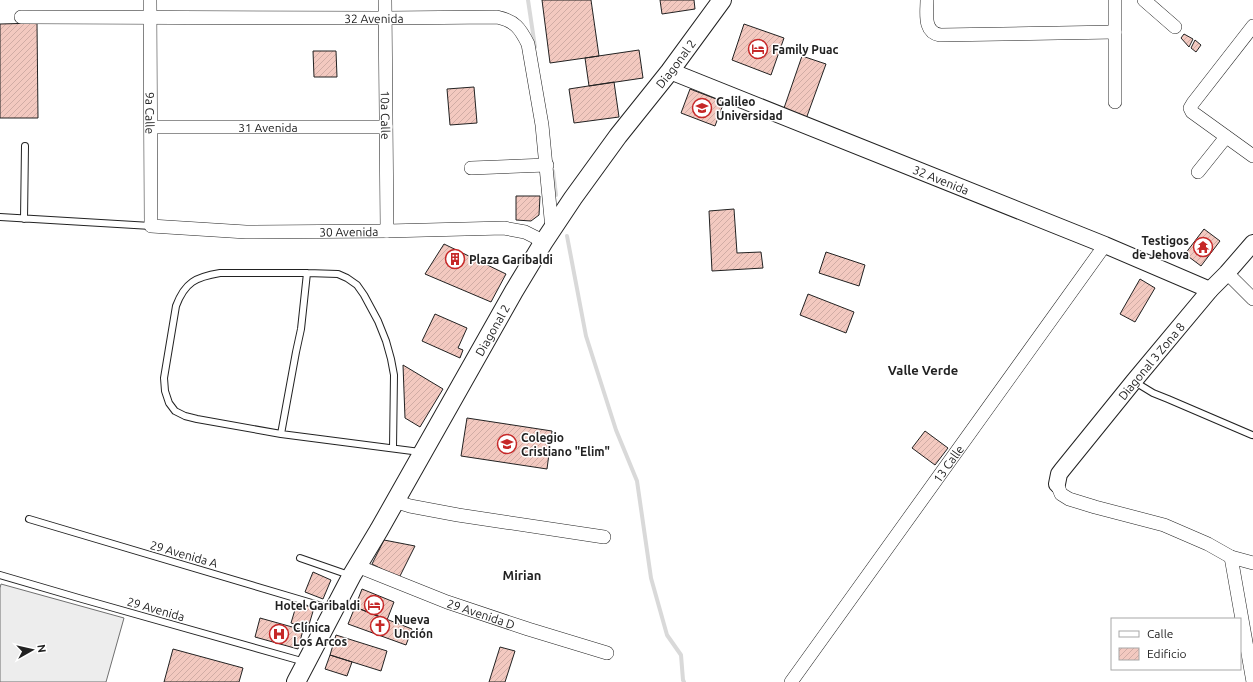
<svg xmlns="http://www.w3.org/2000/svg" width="1253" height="682" viewBox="0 0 1253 682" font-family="Ubuntu,sans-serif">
	<defs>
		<pattern id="building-hatch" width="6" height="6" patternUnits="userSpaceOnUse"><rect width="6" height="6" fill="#f3c9c0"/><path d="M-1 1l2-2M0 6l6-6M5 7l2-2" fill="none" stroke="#d0aca5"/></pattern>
	</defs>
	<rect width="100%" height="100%" fill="#fff"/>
	<path fill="#ededed" stroke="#6f6f6f" d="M1 584 124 618 106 682H0V588Z"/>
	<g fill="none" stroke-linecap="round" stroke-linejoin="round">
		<path stroke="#d9d9d9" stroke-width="4" d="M528 0 535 47
			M553 171 556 195
			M567 236 586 336 616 430 637 481 651 578 667 635 681 655 683 680 684 682"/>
	</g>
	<path fill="url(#building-hatch)" stroke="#222" d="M542 0H591L599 56 550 63Z
		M660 0H694L695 9 662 14Z
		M37 23 38 118H0V24Z
		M744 24 784 38 771 75 732 60Z
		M1184 34 1193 39 1189 47 1181 38Z
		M1195 40 1201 45 1196 52 1191 48Z
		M639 50 643 78 589 86 585 58Z
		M313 51H336L337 77H314Z
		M802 56 826 64 806 119 783 111Z
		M614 82 619 117 574 123 569 89Z
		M474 87 477 123 450 125 447 89Z
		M690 89 724 102 715 126 681 113Z
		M516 196H540L539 215 531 221 516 220Z
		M734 209 737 253 761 252 763 268 712 271 709 211Z
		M1204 229 1220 241 1201 266 1185 254Z
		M444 244 506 274 491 302 425 274Z
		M826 252 865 265 859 286 819 273Z
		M1140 279 1155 288 1135 322 1120 314Z
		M808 294 854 312 846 333 800 315Z
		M435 314 467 328 458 348 463 350 460 358 422 341Z
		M403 365 443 389 420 427 405 418Z
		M467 418 552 431 547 469 461 456Z
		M925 431 948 448 935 465 912 448Z
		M384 540 415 546 399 578 372 564Z
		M313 572 331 580 323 599 305 592Z
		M362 589 394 602 387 620 355 607Z
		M297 603 314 608 308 628 291 623Z
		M355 607 412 629 406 645 348 624Z
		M260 618 303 630 298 649 255 637Z
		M336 635 387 651 381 671 330 655Z
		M500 647 515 651 505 682H489Z
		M173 649 243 668 239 682H164Z
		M330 655 352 662 347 676 325 669Z"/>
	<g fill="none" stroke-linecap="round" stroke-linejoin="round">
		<defs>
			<path id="service" d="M0 217 151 226
				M24 219 25 146
				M1135 382 1153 393 1168 399 1252 435
				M281 434 296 352 301 329 307 273
				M393 448 394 375 391 359 386 341 378 321 364 295 357 285 347 278 338 274 307 273H220C196 277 185 282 176 306L164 378 165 391 169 403 175 411 185 416 197 419 281 434 420 452
				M29 519 332 609
				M300 558 349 575
				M0 575 82 599 305 662"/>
			<g id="minor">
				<path id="s1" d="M150 0 151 226 246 232 387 231 504 228 525 232 535 237 543 243"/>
				<path id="s2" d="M385 0 387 231"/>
				<path d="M927 0C927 13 923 32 940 35L1115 32"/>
				<path d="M1115 0V102"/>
				<path d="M1144 0 1175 27"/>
				<path id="s3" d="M21 17 385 18 497 17C515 21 520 28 528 44L542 125 552 229"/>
				<path d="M1253 26 1193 103 1190 108 1192 112 1253 156"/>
				<path id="s4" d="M151 127H386"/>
				<path d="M471 168 547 165"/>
				<path d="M1198 172 1226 137"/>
				<path d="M1227 273 1253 299"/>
				<path d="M1057 484 1061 494 1069 499 1095 507 1164 525 1208 544 1231 557 1253 563"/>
				<path d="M394 501 410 506 458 515 604 537"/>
				<path d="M1231 557 1253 682"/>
				<path id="s5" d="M357 566 447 602 528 629 607 653"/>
				<path id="s6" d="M791 682 1105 245"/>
			</g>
			<g id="tertiary">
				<path id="s7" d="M670 71 1105 245 1210 290"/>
				<path id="s8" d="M1057 484 1059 474 1062 470 1134 381 1210 290 1227 273 1253 243"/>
			</g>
			<g id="secondary">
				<path id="s9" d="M296 682 352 575 379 530 514 291 543 243 573 198 618 136 670 71 722 0"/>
			</g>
		</defs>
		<use href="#service" stroke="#222" stroke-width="8"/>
		<use href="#minor" stroke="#222" stroke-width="14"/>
		<use href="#tertiary" stroke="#222" stroke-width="18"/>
		<use href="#secondary" stroke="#222" stroke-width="20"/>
		<use href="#service" stroke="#fff" stroke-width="6"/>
		<use href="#minor" stroke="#fff" stroke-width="13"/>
		<use href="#tertiary" stroke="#fff" stroke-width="16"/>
		<use href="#secondary" stroke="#fff" stroke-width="18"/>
	</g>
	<defs>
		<symbol id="hotel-ring" viewBox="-11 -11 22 22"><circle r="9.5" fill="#fff" stroke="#c62828" stroke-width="1.5"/><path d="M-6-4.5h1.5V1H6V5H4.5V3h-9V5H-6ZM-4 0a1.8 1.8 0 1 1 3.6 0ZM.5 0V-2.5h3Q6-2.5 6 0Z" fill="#c62828"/></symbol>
		<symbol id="university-ring" viewBox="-11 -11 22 22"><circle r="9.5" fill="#fff" stroke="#c62828" stroke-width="1.5"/><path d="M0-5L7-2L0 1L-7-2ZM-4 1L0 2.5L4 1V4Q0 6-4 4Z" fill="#c62828"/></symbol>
		<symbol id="temple-ring" viewBox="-11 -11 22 22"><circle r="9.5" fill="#fff" stroke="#c62828" stroke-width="1.5"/><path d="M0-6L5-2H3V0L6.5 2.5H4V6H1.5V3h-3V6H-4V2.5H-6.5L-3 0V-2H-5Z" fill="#c62828"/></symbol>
		<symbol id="building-ring" viewBox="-11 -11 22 22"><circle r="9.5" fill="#fff" stroke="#c62828" stroke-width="1.5"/><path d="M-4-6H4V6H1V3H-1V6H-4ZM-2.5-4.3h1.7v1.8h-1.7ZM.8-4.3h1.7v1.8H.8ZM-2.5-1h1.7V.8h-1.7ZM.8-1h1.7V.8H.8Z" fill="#c62828"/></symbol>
		<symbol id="school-ring" viewBox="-11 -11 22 22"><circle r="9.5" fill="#fff" stroke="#c62828" stroke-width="1.5"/><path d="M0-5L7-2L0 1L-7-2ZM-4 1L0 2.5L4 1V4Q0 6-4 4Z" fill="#c62828"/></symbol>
		<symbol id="church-ring" viewBox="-11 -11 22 22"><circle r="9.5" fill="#fff" stroke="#c62828" stroke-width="1.5"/><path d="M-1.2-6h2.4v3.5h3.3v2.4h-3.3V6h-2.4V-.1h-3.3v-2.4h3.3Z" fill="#c62828"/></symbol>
		<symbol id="hospital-ring" viewBox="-11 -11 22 22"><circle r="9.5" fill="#fff" stroke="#c62828" stroke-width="1.5"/><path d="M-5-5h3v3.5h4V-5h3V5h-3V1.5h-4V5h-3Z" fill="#c62828"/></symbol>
	</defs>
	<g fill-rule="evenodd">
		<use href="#hotel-ring" x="747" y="38" width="22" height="22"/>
		<use href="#university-ring" x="691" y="97" width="22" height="22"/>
		<use href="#temple-ring" x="1192" y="236" width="22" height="22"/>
		<use href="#building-ring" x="444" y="248" width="22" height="22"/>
		<use href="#school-ring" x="496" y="433" width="22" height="22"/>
		<use href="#hotel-ring" x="363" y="594" width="22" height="22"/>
		<use href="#church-ring" x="369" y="615" width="22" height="22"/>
		<use href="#hospital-ring" x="268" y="623" width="22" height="22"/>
	</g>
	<g text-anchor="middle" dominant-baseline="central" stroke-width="3" stroke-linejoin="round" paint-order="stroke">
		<g font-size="12" fill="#222" stroke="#fff">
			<text stroke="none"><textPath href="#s3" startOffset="353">32 Avenida</textPath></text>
			<text stroke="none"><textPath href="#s9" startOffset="727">Diagonal 2</textPath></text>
			<text stroke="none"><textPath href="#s1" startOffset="113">9a Calle</textPath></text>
			<text stroke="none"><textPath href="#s2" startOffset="115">10a Calle</textPath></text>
			<text stroke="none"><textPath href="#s4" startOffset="117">31 Avenida</textPath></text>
			<text stroke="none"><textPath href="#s7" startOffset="292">32 Avenida</textPath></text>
			<text stroke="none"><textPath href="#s1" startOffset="424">30 Avenida</textPath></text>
			<text stroke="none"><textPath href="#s9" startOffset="403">Diagonal 2</textPath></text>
			<text stroke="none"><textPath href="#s8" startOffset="156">Diagonal 3 Zona 8</textPath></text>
			<text stroke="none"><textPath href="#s6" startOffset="269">13 Calle</textPath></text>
			<text transform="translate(184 554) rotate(16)">29 Avenida A</text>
			<text transform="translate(156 609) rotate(16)">29 Avenida</text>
			<text stroke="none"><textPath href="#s5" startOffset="133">29 Avenida D</textPath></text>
		</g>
		<g font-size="12" font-weight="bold" fill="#222" stroke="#fff" text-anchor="start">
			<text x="772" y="49">Family Puac</text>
			<text x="716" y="101">Galileo<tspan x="716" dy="14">Universidad</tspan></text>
			<text x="1189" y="240" text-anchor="end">Testigos<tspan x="1189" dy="14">de Jehova</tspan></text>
			<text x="469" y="259">Plaza Garibaldi</text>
			<text x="521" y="437">Colegio<tspan x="521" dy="14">Cristiano "Elim"</tspan></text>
			<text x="360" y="605" text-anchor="end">Hotel Garibaldi</text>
			<text x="394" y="619">Nueva<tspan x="394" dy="14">Unción</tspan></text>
			<text x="293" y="627">Clínica<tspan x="293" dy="14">Los Arcos</tspan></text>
		</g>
		<g font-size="13" font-weight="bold" fill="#222" stroke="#fff">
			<text x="923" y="370">Valle Verde</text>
			<text x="522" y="575">Mirian</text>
		</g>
	</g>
	<rect x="1111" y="618" width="130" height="52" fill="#ffffff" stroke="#a7a7a7"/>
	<rect x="1119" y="631" width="20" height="6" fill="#ffffff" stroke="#a7a7a7"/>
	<text x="1147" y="638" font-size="12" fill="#222222">Calle</text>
	<rect x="1119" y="648" width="20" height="12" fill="url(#building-hatch)" stroke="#a7a7a7"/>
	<text x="1147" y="658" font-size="12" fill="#222222">Edificio</text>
	<g transform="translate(32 650) rotate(82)" stroke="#ffffff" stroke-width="3" paint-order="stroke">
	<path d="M0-3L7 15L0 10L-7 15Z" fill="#222222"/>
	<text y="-6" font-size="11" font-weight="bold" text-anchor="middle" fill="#222222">N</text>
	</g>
</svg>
